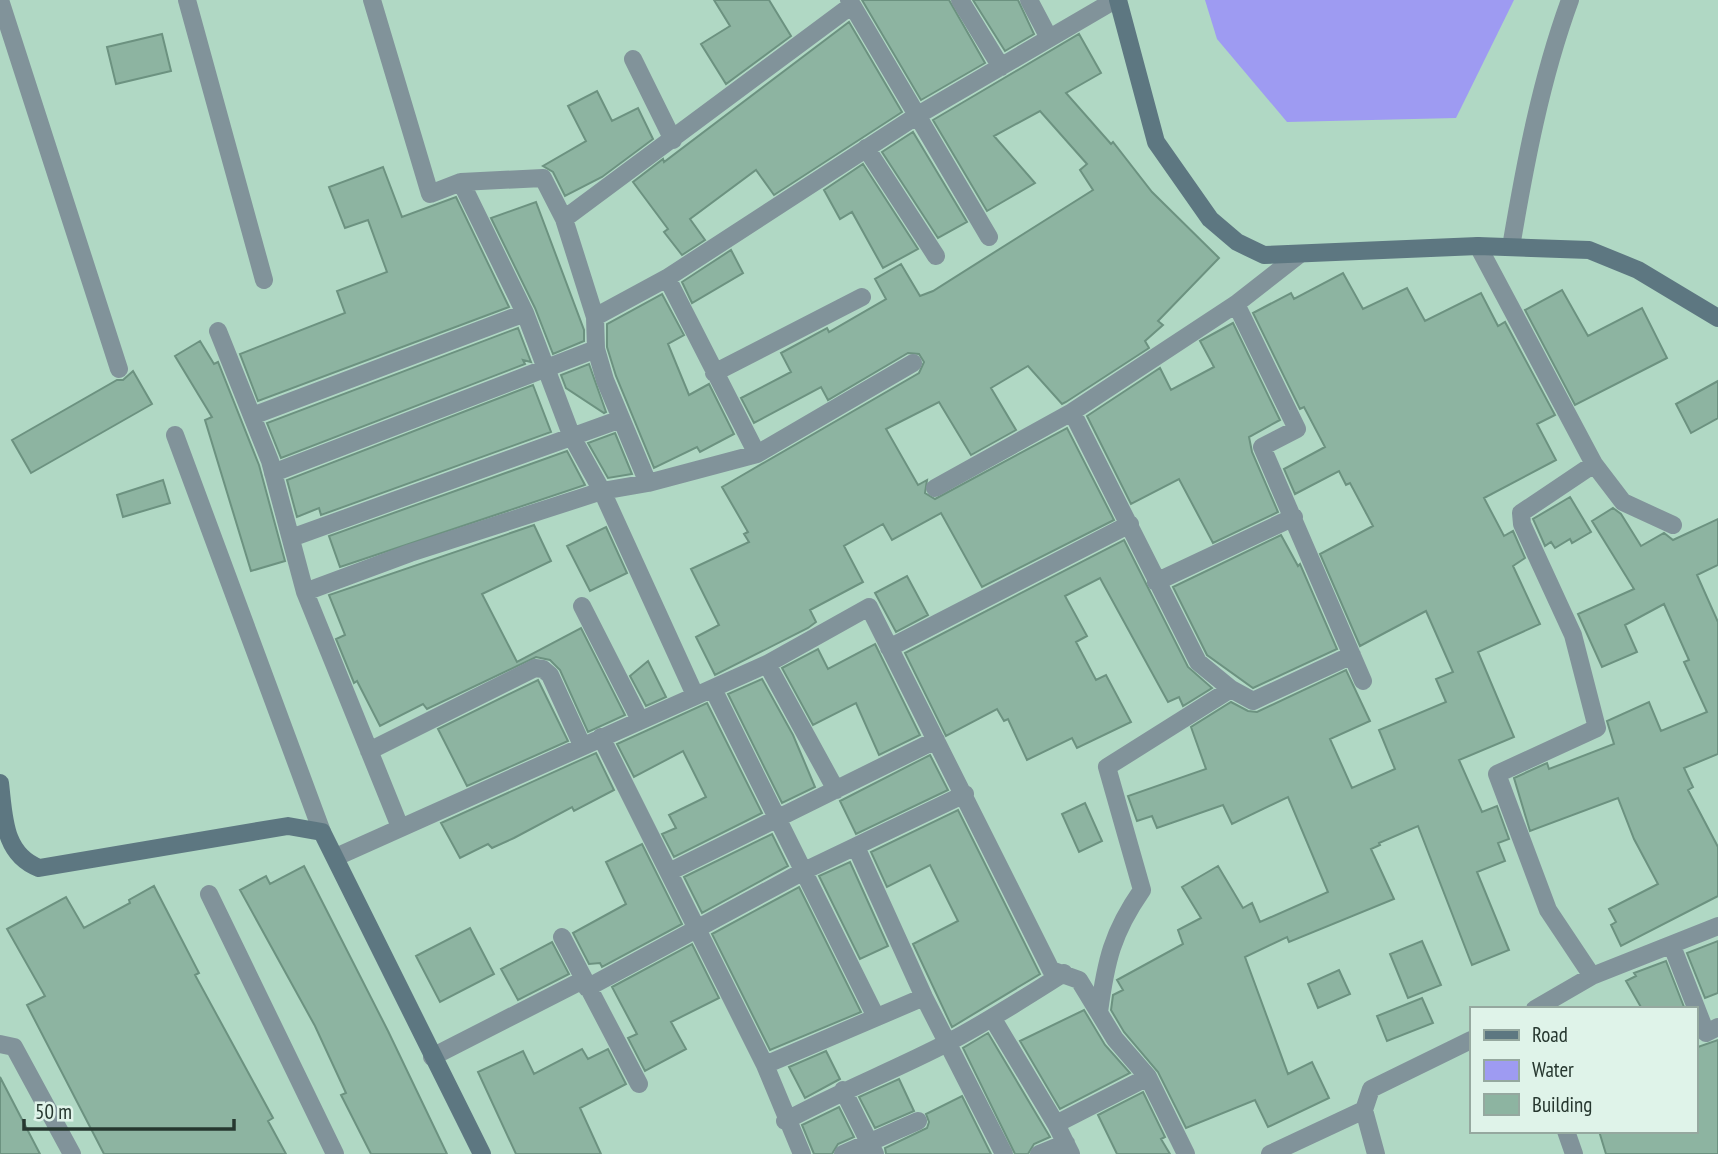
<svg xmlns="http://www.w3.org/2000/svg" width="1718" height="1154" viewBox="0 0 1718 1154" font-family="'PT Sans Narrow',sans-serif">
	<rect width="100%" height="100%" fill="#b0d8c4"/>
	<path fill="#9e9bf2" d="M1205 0H1514L1456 118 1287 122 1217 39Z"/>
	<path fill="#8db4a1" stroke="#6c9280" stroke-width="2" d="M714 0H769L791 36 726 84 701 44 730 26Z
		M862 0H949L985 63 921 100Z
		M973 0H1018L1034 34 1005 51Z
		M849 22 902 112 774 195 756 170 690 219 705 240 682 255 664 232 668 229 633 182 663 159 664 162Z
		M162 34 171 71 116 84 107 47Z
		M1079 34 1101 73 1066 93 1111 144 1113 142 1152 192 1219 258 1158 321 1163 325 1145 341 1149 348 1066 402 1062 404 1028 366 991 388 1016 430 971 455 939 402 886 429 918 485 927 480 925 493 935 499 1067 428 1114 520 982 587 941 513 892 540 883 524 844 546 863 582 810 610 816 622 808 628 715 675 696 637 719 625 691 569 749 542 744 534 748 532 722 487 919 373 924 362 919 354 908 353 828 400 821 387 754 423 741 398 791 372 781 353 827 328 829 332 886 299 875 279 901 264 920 296 933 291 1093 190 1080 170 1087 164 1040 111 994 136 1035 183 987 211 933 120Z
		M597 91 612 121 638 108 653 139 602 177 565 196 553 172 543 166 586 141 568 106Z
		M913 132 967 222 938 238 882 152Z
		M863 164 918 249 883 268 852 212 840 219 824 190Z
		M383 167 402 217 456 197 509 307 258 401 240 354 345 313 337 291 387 272 368 220 345 228 329 187Z
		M536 202 584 330V341L553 354 535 308 491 218Z
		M731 250 743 273 692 303 682 282Z
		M1343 273 1363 309 1407 288 1425 321 1481 293 1498 326 1505 322 1555 415 1537 424 1556 460 1484 498 1504 536 1513 531 1525 558 1513 566 1540 624 1478 652 1514 737 1459 760 1482 812 1497 806 1509 839 1498 843 1505 861 1477 872 1509 950 1472 965 1418 826 1379 843 1380 845 1371 849 1394 899 1289 942 1287 937 1245 957 1288 1074 1312 1062 1329 1098 1268 1127 1255 1100 1186 1128 1158 1072 1124 1032 1111 1010 1113 995 1123 990 1117 980 1183 944 1178 930 1201 918 1182 887 1218 866 1243 908 1252 903 1260 922 1328 892 1288 797 1232 824 1223 805 1157 828 1152 816 1137 821 1128 796 1206 769 1191 727 1231 702 1248 711 1257 712 1346 670 1370 721 1330 739 1352 788 1395 769 1379 730 1446 702 1436 679 1453 672 1426 611 1360 646 1320 554 1373 526 1350 483 1346 485 1339 471 1295 494 1284 469 1325 447 1304 407 1300 409 1253 313 1291 293 1294 299Z
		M1562 290 1588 336 1642 308 1667 358 1575 405 1525 310Z
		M662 294 684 335 668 344 689 395 709 384 734 434 700 452 697 447 654 468 616 376 607 347V324Z
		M1233 323 1280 420 1249 437 1252 452 1278 512 1213 543 1179 479 1131 504 1087 416 1160 368 1171 390 1214 367 1200 341Z
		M518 328 531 362 523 360 525 364 281 458 267 423Z
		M200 341 214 364 218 362 259 465 285 561 251 571 205 420 212 417 175 356Z
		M589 364 606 412 604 413 566 388 561 375Z
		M133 371 152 404 31 473 12 440 117 380H123Z
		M1718 381V418L1691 433 1676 404Z
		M533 385 551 432 321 515 319 508 297 517 287 480Z
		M615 433 632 474 608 478 588 443Z
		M567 451 585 485 340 567 329 536Z
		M163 480 170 503 123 517 117 495Z
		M1570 497 1591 532 1572 543 1570 539 1555 548 1551 542 1545 546 1533 519Z
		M1613 508 1621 514 1641 546 1664 533 1673 540 1718 519V565L1697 575 1718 622V754L1684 768 1693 787 1688 790 1718 847V896L1621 946 1611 925 1616 922 1609 909 1658 884 1634 839 1618 798 1530 831 1514 778 1547 763 1549 769 1614 744 1607 721 1649 702 1661 731 1707 712 1684 662 1689 660 1664 604 1625 625 1637 652 1602 667 1578 614 1634 589 1592 521Z
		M534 525 551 561 482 594 517 662 581 628 625 715 588 732 560 670 550 660 536 657 427 709 423 704 380 726 357 681 354 683 336 639 345 635 329 595Z
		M606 527 627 573 590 591 567 546Z
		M1281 535 1298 566 1300 564 1337 649 1253 688 1207 655 1173 587Z
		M1124 540 1188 667 1212 688 1183 706 1179 697 1168 702 1100 578 1065 596 1087 636 1076 642 1096 680 1106 675 1131 722 1077 748 1072 738 1027 760 1008 719 1004 721 997 709 946 736 905 653Z
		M907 576 928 615 896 632 875 593Z
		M875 644 920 735 879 755 856 703 813 725 782 668 818 649 828 669Z
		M648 661 666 697 646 706 630 676Z
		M762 679 793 735 815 787 782 803 728 694Z
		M538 680 568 741 467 786 438 729Z
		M707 703 762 813 674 857 662 834 676 828 669 815 706 797 683 751 634 777 617 744Z
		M596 753 614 790 574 811 572 807 514 838 492 848 488 844 460 858 441 823Z
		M930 755 948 790 856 834 840 801Z
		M1085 803 1102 841 1079 852 1062 814Z
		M958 810 1040 974 952 1027 913 944 958 921 930 865 887 887 871 852Z
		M772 834 788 866 702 913 684 877Z
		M642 844 682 924 602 967 600 963 589 964 573 933 626 904 606 862Z
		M850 862 888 946 860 959 819 876Z
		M304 866 388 1031 447 1154H371L341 1095 346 1093 315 1026 240 890 266 876 270 884Z
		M154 886 199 973 195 975 273 1118 268 1121 286 1154H104L27 1005 45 996 7 929 66 897 84 928 130 903 129 900Z
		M799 887 861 1012 770 1050 712 934Z
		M470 928 494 974 440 1002 416 956Z
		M1422 941 1441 985 1408 998 1390 954Z
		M1718 941V993L1705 998 1687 953Z
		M552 942 569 974 518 1000 501 969Z
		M692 944 719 998 671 1022 686 1049 645 1071 628 1038 637 1034 612 987Z
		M1666 961 1684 1007 1642 1009 1626 981 1636 976 1634 973Z
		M1339 970 1350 994 1318 1008 1308 984Z
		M1422 998 1433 1023 1387 1041 1377 1016Z
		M1084 1010 1105 1045 1130 1073 1060 1109 1020 1041Z
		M988 1033 1050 1137 1034 1144 1028 1154H1015L963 1048Z
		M1718 1040V1154H1606L1599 1131H1695V1048Z
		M582 1049 588 1059 608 1049 626 1084 580 1108 601 1154H516L478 1072 523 1051 534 1074Z
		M826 1051 840 1079 805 1098 789 1067Z
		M0 1077 40 1154H0Z
		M899 1079 914 1111 875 1128 859 1097Z
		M1143 1092 1165 1137 1161 1139 1170 1154H1117L1098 1115Z
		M962 1096 991 1154H886L885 1148 927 1128 929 1122 926 1114Z
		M839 1107 854 1137 838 1144 832 1154H814L802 1125Z"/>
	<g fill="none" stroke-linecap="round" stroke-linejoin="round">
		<path stroke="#81939a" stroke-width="18" d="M0 0 119 369
			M187 0 264 280
			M372 0 430 194 461 182 543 178 564 219 595 317 596 349 605 380 648 483
			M849 0 989 237
			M960 0 1001 67
			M1029 0 1049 38
			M633 59 673 140
			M866 148 936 256
			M461 182 525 313 572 437 602 491 695 695
			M564 219 852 5
			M1478 246 1594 464 1623 502 1673 525
			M1511 247C1525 164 1541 79 1570 0
			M667 278 757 454
			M1236 304 1297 429 1262 447 1363 681
			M595 317 667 278 918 115 1115 0
			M218 331 270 461 305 592 400 827
			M714 373 862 297
			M1072 412 1198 662 1231 689 1253 701 1352 655
			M252 416 525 313
			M175 435 322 832
			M273 473 596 349
			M935 488 1072 412 1236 304 1300 254
			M291 538 621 419
			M1156 582 1294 517
			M305 592 410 553 602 491 648 483 757 454 913 363
			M582 606 640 720
			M889 648 1130 524
			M767 664 836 790
			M713 689 876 1017
			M601 737 765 1065 802 1154
			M369 751 535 668 543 669 550 675 582 745
			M856 847 924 997 1004 1154
			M336 857 767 664 869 607 1051 970 1079 980 1115 1039 1148 1077 1186 1154
			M669 872 936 740
			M209 894 335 1154
			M562 937 639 1084
			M1672 946 1706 1033 1718 1027
			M1592 976 1548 910 1497 774 1597 728 1573 635 1522 524 1521 513 1594 464
			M587 988 804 871 965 794
			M1535 1009 1592 976 1718 926
			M1099 1012C1106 961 1112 933 1142 890L1107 767 1231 689
			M993 1019 1056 1124 1071 1154
			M0 1044 14 1047 72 1154
			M432 1057 583 980
			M765 1065 924 997
			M843 1090 875 1154
			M785 1121C839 1092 895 1070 949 1042 989 1021 1026 997 1064 973
			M1056 1124 1148 1077
			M1566 1131 1574 1154
			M843 1154 918 1121
			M1039 1154 1066 1143
			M1270 1154 1364 1110
			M1376 1154 1364 1110 1371 1089 1471 1040"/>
		<path stroke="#5d7781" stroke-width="18" d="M1118 0 1156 142 1210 219 1237 242 1264 255 1478 246 1589 250 1638 270 1718 318
			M0 783C4 816 3 854 39 868L288 826 322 832 482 1154"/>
	</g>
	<rect x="1470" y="1007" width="228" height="126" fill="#dff3e9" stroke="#95a89f" stroke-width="2"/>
	<rect x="1484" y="1030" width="35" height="10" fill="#5d7781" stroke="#95a89f" stroke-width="2"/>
	<text x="1532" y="1042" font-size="21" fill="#26372f">Road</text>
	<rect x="1484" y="1060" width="35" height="21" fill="#9e9bf2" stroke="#95a89f" stroke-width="2"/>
	<text x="1532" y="1077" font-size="21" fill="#26372f">Water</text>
	<rect x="1484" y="1094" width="35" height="21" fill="#8db4a1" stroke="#95a89f" stroke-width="2"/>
	<text x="1532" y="1112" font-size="21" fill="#26372f">Building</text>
	<path d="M24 1119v10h210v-10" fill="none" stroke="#26372f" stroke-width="3.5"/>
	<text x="35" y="1119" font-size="21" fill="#26372f" stroke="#dff3e9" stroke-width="5" paint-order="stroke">50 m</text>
</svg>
